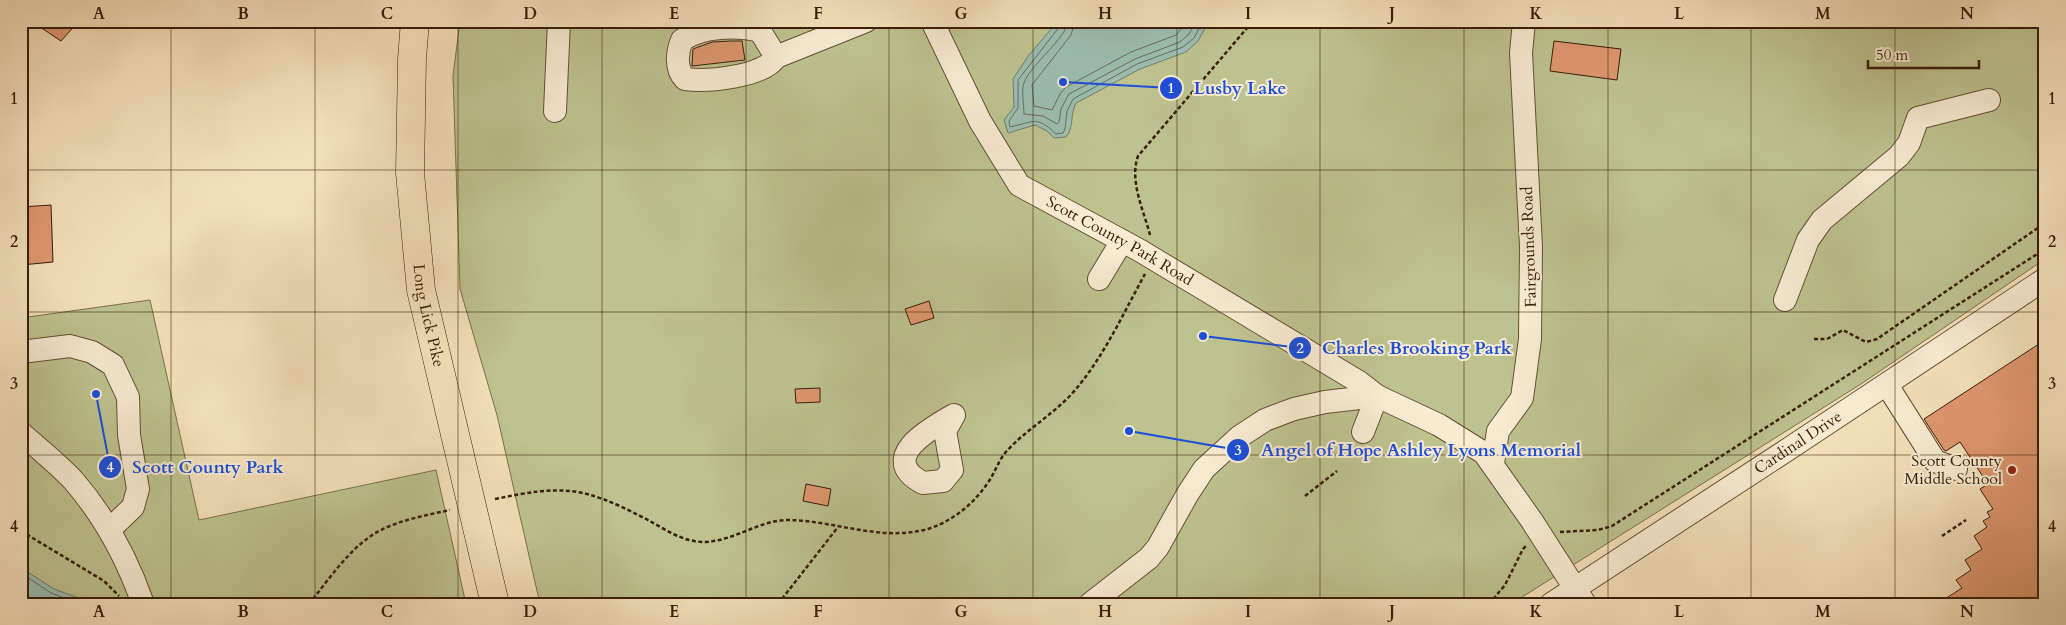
<svg xmlns="http://www.w3.org/2000/svg" width="2066" height="625" viewBox="0 0 2066 625" font-family="Cardo,serif">
	<rect width="100%" height="100%" fill="#f3e0ba"/>
	<filter id="stains"><feTurbulence type="fractalNoise" baseFrequency=".004" numOctaves="4"/><feColorMatrix values="0 0 0 0 .2 0 0 0 0 .09 0 0 0 0 .02 0 0 0 .5 -.17"/></filter>
	<radialGradient id="worn" r=".72"><stop offset=".6" stop-color="#630" stop-opacity="0"/><stop offset="1" stop-color="#630" stop-opacity=".3"/></radialGradient>
	<path fill="#bdc28f" stroke="#7a704b" d="M460 21H2045V259L1861 384 1511 604H540L497 415 460 289 453 76Z
		M150 300 199 520 436 470 466 604H21V318Z"/>
	<path fill="#9bbdb0" stroke="#737d6c" d="M1058 21H1209L1198 41 1186 52 1140 69 1076 103C1070 114 1074 128 1066 137L1054 138 1047 131 1035 125 1008 133 1004 120 1014 107 1013 79 1029 55Z
		M21 568 54 589 95 604H21Z"/>
	<g fill="none" stroke-linecap="round" stroke-linejoin="round">
		<path stroke="#6a6d5c" stroke-width="1" d="M1061 21 1060 26 1018 80V108L1009 121 1010 127C1034 122 1036 115 1056 134L1063 133 1065 129 1067 111 1073 99 1137 64 1183 47 1194 38 1203 21
			M1068 21C1067 38 1030 65 1024 83 1021 91 1024 106 1024 114L1043 116 1057 124 1059 122 1061 109 1069 94 1135 59 1180 42 1189 34 1196 21
			M1075 21 1071 35 1032 85 1034 106 1052 110 1060 94 1066 87 1131 52 1176 35 1188 21
			M21 573 51 593 80 604"/>
	</g>
	<path fill="#de976f" stroke="#381d07" d="M31 21H79L61 41Z
		M731 41H742L745 60 692 66 693 49 712 42Z
		M1554 41 1621 49 1617 80 1550 71Z
		M51 205 53 262 21 265V207Z
		M929 301 934 318 911 325 905 309Z
		M2045 340V604H1937L1962 588 1956 580 1971 570 1965 560 1982 549 1974 536 1987 527 1983 521 1990 517 1987 512 1993 509 1980 489 1988 484 1960 442 1946 451 1944 450 1924 419Z
		M820 388V402L796 403 795 389Z
		M806 484 831 489 828 506 803 501Z"/>
	<g fill="none" stroke-linecap="round" stroke-linejoin="round">
		<defs>
			<g id="minor">
				<path id="s1" d="M932 21 980 121 1019 185 1139 250 1359 382 1377 396 1363 432"/>
				<path d="M776 57 760 31C737 25 702 26 682 40 677 52 675 69 685 79 706 82 764 77 776 57L866 21"/>
				<path d="M555 111 559 21"/>
				<path d="M1099 279 1122 241"/>
				<path d="M1785 300 1808 240 1822 220 1899 156 1909 143 1918 118 1989 100"/>
				<path d="M21 352 70 346 92 352 113 365 128 397 129 435 138 489 133 507 110 529"/>
				<path d="M1887 385 1935 461 1956 469"/>
				<path d="M954 415 945 431 952 470 943 481 923 483C876 458 931 428 954 415Z"/>
				<path d="M21 433C38 448 57 463 73 480 105 517 127 558 143 604"/>
				<path d="M1493 463 1498 431 1522 398 1530 339 1531 247 1521 53 1524 21"/>
				<path d="M1090 604 1149 558 1158 547 1187 495 1204 469 1239 437 1265 420 1294 409 1325 402 1377 396 1439 425 1484 453 1532 521 1585 604"/>
				<path id="s2" d="M1551 604 1790 448 2045 279"/>
			</g>
			<g id="major">
				<path id="s3" d="M415 21 412 59 410 173 421 290 495 604"/>
			</g>
		</defs>
		<use href="#minor" stroke="#674e34" stroke-width="24"/>
		<use href="#major" stroke="#381d07" stroke-width="29"/>
		<path stroke="#381d07" stroke-width="2.5" stroke-dasharray="4 2.5" stroke-linecap="butt" d="M1150 235C1144 211 1129 181 1138 156L1253 21
			M1814 339H1827L1843 330 1866 342 1877 339 2045 223
			M1305 496 1337 471
			M495 499C562 485 583 486 644 518 660 526 676 538 694 541 726 547 755 521 786 520 833 520 877 541 924 530 951 523 974 504 989 481 995 472 998 462 1005 453 1026 429 1055 414 1076 389 1104 356 1124 312 1145 274
			M21 531 104 581 119 596
			M1560 532 1598 530 1612 526 2045 249
			M1942 536 1966 520
			M309 604C330 578 350 547 379 531 400 520 427 515 450 510
			M778 604 838 527
			M1489 604 1505 585 1523 549 1527 545"/>
		<use href="#minor" stroke="#f7ebd2" stroke-width="22"/>
		<use href="#major" stroke="#f3e0ba" stroke-width="28"/>
	</g>
	<path fill="none" stroke="#381d07" stroke-width="1" stroke-opacity="0.55" d="M171 21V604M315 21V604M458 21V604M602 21V604M746 21V604M889 21V604M1033 21V604M1177 21V604M1320 21V604M1464 21V604M1608 21V604M1751 21V604M1895 21V604M21 170H2045M21 312H2045M21 455H2045"/>
	<circle fill="#8f2418" stroke="#f7ebd2" stroke-width="2" cx="2012" cy="470" r="5"/>
	<g text-anchor="middle" dominant-baseline="central" stroke-width="4" stroke-linejoin="round" paint-order="stroke">
		<g font-size="16" fill="#381d07" stroke="#f7ebd2">
			<text stroke="none"><textPath href="#s1" startOffset="301">Scott County Park Road</textPath></text>
			<text transform="translate(1529 247) rotate(-92)">Fairgrounds Road</text>
			<text stroke="none"><textPath href="#s3" startOffset="296">Long Lick Pike</textPath></text>
			<text stroke="none"><textPath href="#s2" startOffset="295">Cardinal Drive</textPath></text>
		</g>
		<g font-size="16" fill="#381d07" stroke="#f7ebd2" text-anchor="end">
			<text x="2002" y="461">Scott County<tspan x="2002" dy="18">Middle School</tspan></text>
		</g>
	</g>
	<path fill="none" stroke="#1d4ed8" stroke-width="2" d="M1063 82L1171 88M1203 336L1300 348M1129 431L1238 450M96 394L110 467"/>
	<g fill="#1d4ed8" stroke="#f7ebd2" stroke-width="2">
		<circle cx="1063" cy="82" r="5"/>
		<circle cx="1203" cy="336" r="5"/>
		<circle cx="1129" cy="431" r="5"/>
		<circle cx="96" cy="394" r="5"/>
		<circle cx="1171" cy="88" r="12"/>
		<circle cx="1300" cy="348" r="12"/>
		<circle cx="1238" cy="450" r="12"/>
		<circle cx="110" cy="467" r="12"/>
	</g>
	<g font-size="15" text-anchor="middle" font-weight="bold" fill="#fff">
		<text x="1171" y="93">1</text>
		<text x="1300" y="353">2</text>
		<text x="1238" y="455">3</text>
		<text x="110" y="472">4</text>
	</g>
	<g font-size="18" text-anchor="middle" font-weight="bold" fill="#1d4ed8" stroke="#f7ebd2" stroke-width="4" stroke-linejoin="round" paint-order="stroke">
		<text x="1240" y="94">Lusby Lake</text>
		<text x="1417" y="354">Charles Brooking Park</text>
		<text x="1421" y="456">Angel of Hope Ashley Lyons Memorial</text>
		<text x="208" y="473">Scott County Park</text>
	</g>
	<rect width="2066" height="625" fill="none" stroke="#f3e0ba" stroke-width="55"/>
	<path d="M1868 60v8h111v-8" fill="none" stroke="#381d07" stroke-width="2.5"/>
	<text x="1876" y="60" font-size="15" fill="#381d07" stroke="#f7ebd2" stroke-width="4" paint-order="stroke">50 m</text>
	<rect x="28" y="28" width="2010" height="570" fill="none" stroke="#381d07" stroke-width="2"/>
	<g font-size="16" text-anchor="middle" font-weight="bold" fill="#381d07">
		<text x="99" y="19">A</text>
		<text x="243" y="19">B</text>
		<text x="387" y="19">C</text>
		<text x="530" y="19">D</text>
		<text x="674" y="19">E</text>
		<text x="818" y="19">F</text>
		<text x="961" y="19">G</text>
		<text x="1105" y="19">H</text>
		<text x="1248" y="19">I</text>
		<text x="1392" y="19">J</text>
		<text x="1536" y="19">K</text>
		<text x="1679" y="19">L</text>
		<text x="1823" y="19">M</text>
		<text x="1967" y="19">N</text>
		<text x="14" y="104">1</text>
		<text x="2052" y="104">1</text>
		<text x="14" y="247">2</text>
		<text x="2052" y="247">2</text>
		<text x="14" y="389">3</text>
		<text x="2052" y="389">3</text>
		<text x="14" y="532">4</text>
		<text x="2052" y="532">4</text>
		<text x="99" y="617">A</text>
		<text x="243" y="617">B</text>
		<text x="387" y="617">C</text>
		<text x="530" y="617">D</text>
		<text x="674" y="617">E</text>
		<text x="818" y="617">F</text>
		<text x="961" y="617">G</text>
		<text x="1105" y="617">H</text>
		<text x="1248" y="617">I</text>
		<text x="1392" y="617">J</text>
		<text x="1536" y="617">K</text>
		<text x="1679" y="617">L</text>
		<text x="1823" y="617">M</text>
		<text x="1967" y="617">N</text>
	</g>
	<rect width="100%" height="100%" filter="url(#stains)"/>
	<rect width="100%" height="100%" fill="url(#worn)"/>
</svg>
